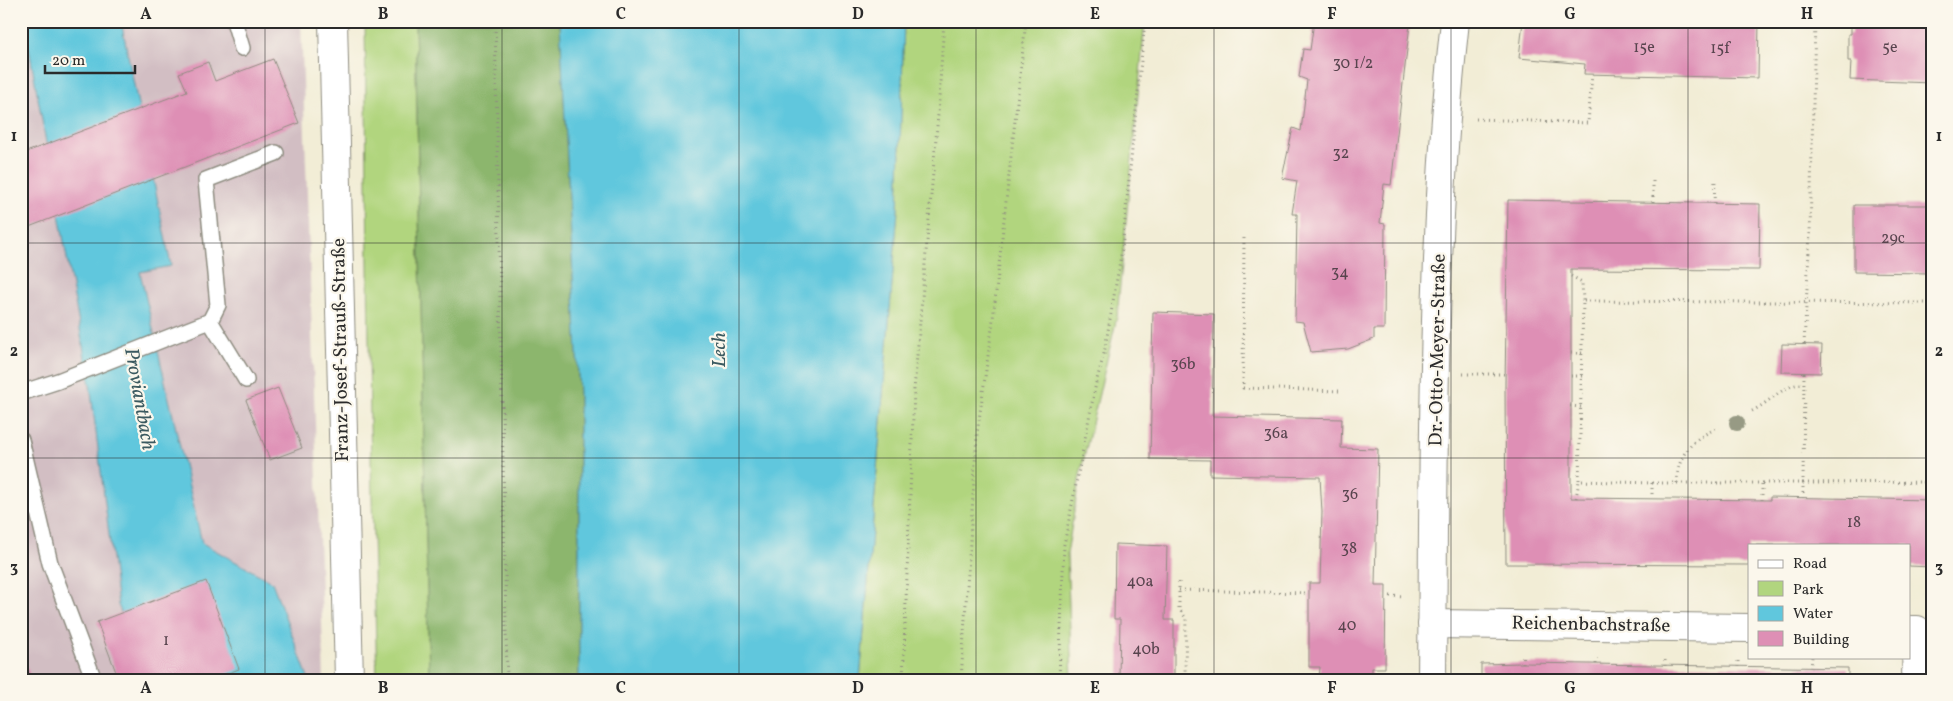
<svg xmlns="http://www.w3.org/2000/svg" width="1953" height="701" viewBox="0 0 1953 701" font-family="Vollkorn,serif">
	<rect width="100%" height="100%" fill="#fbf7ec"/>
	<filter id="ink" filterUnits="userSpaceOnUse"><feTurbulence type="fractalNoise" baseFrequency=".02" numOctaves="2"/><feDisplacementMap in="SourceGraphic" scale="10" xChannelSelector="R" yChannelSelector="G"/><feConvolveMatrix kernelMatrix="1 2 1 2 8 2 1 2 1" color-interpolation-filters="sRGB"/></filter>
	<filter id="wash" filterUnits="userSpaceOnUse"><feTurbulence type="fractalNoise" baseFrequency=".0096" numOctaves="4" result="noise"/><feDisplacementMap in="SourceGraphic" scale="20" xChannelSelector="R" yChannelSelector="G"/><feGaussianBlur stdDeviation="1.12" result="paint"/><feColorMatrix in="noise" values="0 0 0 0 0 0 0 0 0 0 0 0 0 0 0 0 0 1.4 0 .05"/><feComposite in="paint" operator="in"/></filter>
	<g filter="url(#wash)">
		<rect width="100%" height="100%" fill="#f2edd6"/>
		<path fill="#d2bec3" d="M21 21H301L324 680H21Z"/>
		<path fill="#b1d57e" stroke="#6e8054" d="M365 21H415L429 680H377L370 425Z
			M904 21H1145L1117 317 1080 475 1067 554 1072 680H860L898 210Z"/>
		<path fill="#8cb66d" stroke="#5c704c" d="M415 21H560L579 393V680H429Z"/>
		<path fill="#60c7dd" stroke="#467984" d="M24 21H121L171 266 140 272 202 543 272 582 309 680H149L118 605 90 385Z
			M560 21H904L898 210 860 680H579V393Z"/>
		<g id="blocks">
			<path fill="#de8fb5" d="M1314 21H1396L1410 24 1391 185 1384 184 1380 223 1385 224 1384 329H1374V339L1348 349 1311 352 1303 322 1295 321 1297 214H1292L1297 181 1282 178 1293 128 1301 131 1307 80 1299 77 1303 49 1310 50Z
				M1523 21H1759L1758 78 1584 74 1585 64 1519 58Z
				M1851 21H1932V83L1850 80 1851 61H1848V34H1851Z
				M273 59 299 123 21 230V154L187 91 179 73 208 62 215 81Z
				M1508 200 1760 204 1759 270 1571 269V498L1770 500V497L1932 500V567L1909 566V545H1749V565L1506 564 1505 383Z
				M1854 205H1932V273L1854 272Z
				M1153 312 1214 314 1212 416 1342 419 1341 448 1378 449 1375 585H1386L1385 668H1372V680H1319L1320 667H1309V583H1320L1322 512 1320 477 1210 475V460L1150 459Z
				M1782 344 1822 345 1821 373 1781 372Z
				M278 388 302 448 270 460 246 400Z
				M1115 544 1167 546 1165 620H1174V680H1119L1120 619H1114Z
				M206 581 239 669 210 680H119L97 622Z
				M21 653 32 680H21Z
				M1523 663 1848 668V680H1481V664Z"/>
		</g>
	</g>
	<g filter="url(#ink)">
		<use href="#blocks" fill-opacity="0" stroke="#8e8c80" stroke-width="1"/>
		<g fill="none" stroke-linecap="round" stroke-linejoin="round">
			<defs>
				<path id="service" d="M234 21 242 48
					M210 321 246 380
					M21 393 58 381 210 321 218 305 206 180 276 153
					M21 440 50 563 94 680"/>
				<path id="minor" d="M333 21 349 680
					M1432 624 1749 628
					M1909 630H1917L1916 680
					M1432 680C1434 462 1431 238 1455 21"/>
			</defs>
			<use href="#service" stroke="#8e8c80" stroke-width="18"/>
			<use href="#minor" stroke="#8e8c80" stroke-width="30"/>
			<path stroke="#8e8c80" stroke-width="3" stroke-dasharray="1 4" stroke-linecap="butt" d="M495 21 507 680
				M1247 21 1271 24 1275 21
				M1476 119 1588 123 1592 75
				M1653 202V179
				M1714 203 1715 180
				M1244 238 1243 388 1341 391
				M1571 276 1582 282 1583 301
				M1804 344 1810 233 1815 21
				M1571 353H1582
				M1804 373 1803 483H1652L1579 481 1583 301 1932 303
				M1463 374H1505
				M1571 376H1582
				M1570 406 1581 407
				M1752 411C1769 403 1785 383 1804 384
				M1652 483V498
				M1677 483C1677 454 1693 438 1718 428
				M1576 498 1579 481
				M1803 498V483L1932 482
				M1762 500V483
				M1179 582V609L1186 618 1185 673 1188 680
				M1179 590 1306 593
				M1390 596 1404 597
				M1523 663V654
				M1596 664V655
				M1665 666V657
				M1738 667V657
				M1811 668 1812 657
				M903 680 914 390 938 115 944 21
				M961 680 977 434 992 328 1026 21
				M1059 680 1064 545 1096 383 1104 354 1122 249 1145 21"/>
			<use href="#service" stroke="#fff" stroke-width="15"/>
			<use href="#minor" stroke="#fff" stroke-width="28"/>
		</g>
		<circle fill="#979a84" cx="1737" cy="423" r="8"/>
	</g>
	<path fill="none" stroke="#2b2b2b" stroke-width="1" stroke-opacity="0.55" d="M265 21V680M502 21V680M739 21V680M976 21V680M1214 21V680M1451 21V680M1688 21V680M21 243H1932M21 458H1932"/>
	<g text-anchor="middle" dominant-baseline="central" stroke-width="4.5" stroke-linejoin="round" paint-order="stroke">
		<g font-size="16" fill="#58444e">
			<text x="1644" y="48">15e</text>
			<text x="1890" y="48">5e</text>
			<text x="1720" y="49">15f</text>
			<text x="1353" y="64">30 1/2</text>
			<text x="1341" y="154">32</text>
			<text x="1893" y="239">29c</text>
			<text x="1340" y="273">34</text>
			<text x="1183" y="365">36b</text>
			<text x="1276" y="434">36a</text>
			<text x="1350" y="495">36</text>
			<text x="1854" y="523">18</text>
			<text x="1349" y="549">38</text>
			<text x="1140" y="582">40a</text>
			<text x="1347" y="626">40</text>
			<text x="166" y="641">1</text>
			<text x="1146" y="650">40b</text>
		</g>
		<g font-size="19" fill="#2b2b2b" stroke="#fbf7ec">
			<text transform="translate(341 350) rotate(-91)">Franz-Josef-Strauß-Straße</text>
			<text transform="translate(1438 350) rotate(-89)">Dr.-Otto-Meyer-Straße</text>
			<text transform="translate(1591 625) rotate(1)">Reichenbachstraße</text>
		</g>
		<g font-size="20" font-style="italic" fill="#3b5a60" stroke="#fbf7ec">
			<text transform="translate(720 350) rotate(-90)">Lech</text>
			<text transform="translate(139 399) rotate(80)">Proviantbach</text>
		</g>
	</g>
	<rect width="1953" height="701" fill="none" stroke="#fbf7ec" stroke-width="55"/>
	<rect x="1748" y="544" width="162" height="115" fill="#fbf7ec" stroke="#a8a59f"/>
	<rect x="1758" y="560" width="25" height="8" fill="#ffffff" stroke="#a8a59f"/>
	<text x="1793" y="568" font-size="15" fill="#2b2b2b">Road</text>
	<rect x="1758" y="581" width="25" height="15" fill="#b1d57e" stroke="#a8a59f"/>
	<text x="1793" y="594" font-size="15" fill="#2b2b2b">Park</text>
	<rect x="1758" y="606" width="25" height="15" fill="#60c7dd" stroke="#a8a59f"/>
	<text x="1793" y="618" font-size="15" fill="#2b2b2b">Water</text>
	<rect x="1758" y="631" width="25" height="15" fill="#de8fb5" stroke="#a8a59f"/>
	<text x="1793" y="644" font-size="15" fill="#2b2b2b">Building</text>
	<path d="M45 65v8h90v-8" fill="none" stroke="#2b2b2b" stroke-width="2.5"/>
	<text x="52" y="65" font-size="15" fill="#2b2b2b" stroke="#fbf7ec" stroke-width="4" paint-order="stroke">20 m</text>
	<rect x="28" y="28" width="1898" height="646" fill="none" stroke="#2b2b2b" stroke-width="2"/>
	<g font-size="16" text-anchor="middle" font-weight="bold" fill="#2b2b2b">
		<text x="146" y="19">A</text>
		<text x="383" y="19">B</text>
		<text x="621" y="19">C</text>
		<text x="858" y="19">D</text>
		<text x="1095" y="19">E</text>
		<text x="1332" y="19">F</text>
		<text x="1570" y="19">G</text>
		<text x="1807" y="19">H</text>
		<text x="14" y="141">1</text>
		<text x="1939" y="141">1</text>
		<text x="14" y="356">2</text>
		<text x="1939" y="356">2</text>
		<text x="14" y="572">3</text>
		<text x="1939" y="572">3</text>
		<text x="146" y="693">A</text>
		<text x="383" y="693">B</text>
		<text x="621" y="693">C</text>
		<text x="858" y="693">D</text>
		<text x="1095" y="693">E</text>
		<text x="1332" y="693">F</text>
		<text x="1570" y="693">G</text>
		<text x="1807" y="693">H</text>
	</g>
</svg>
